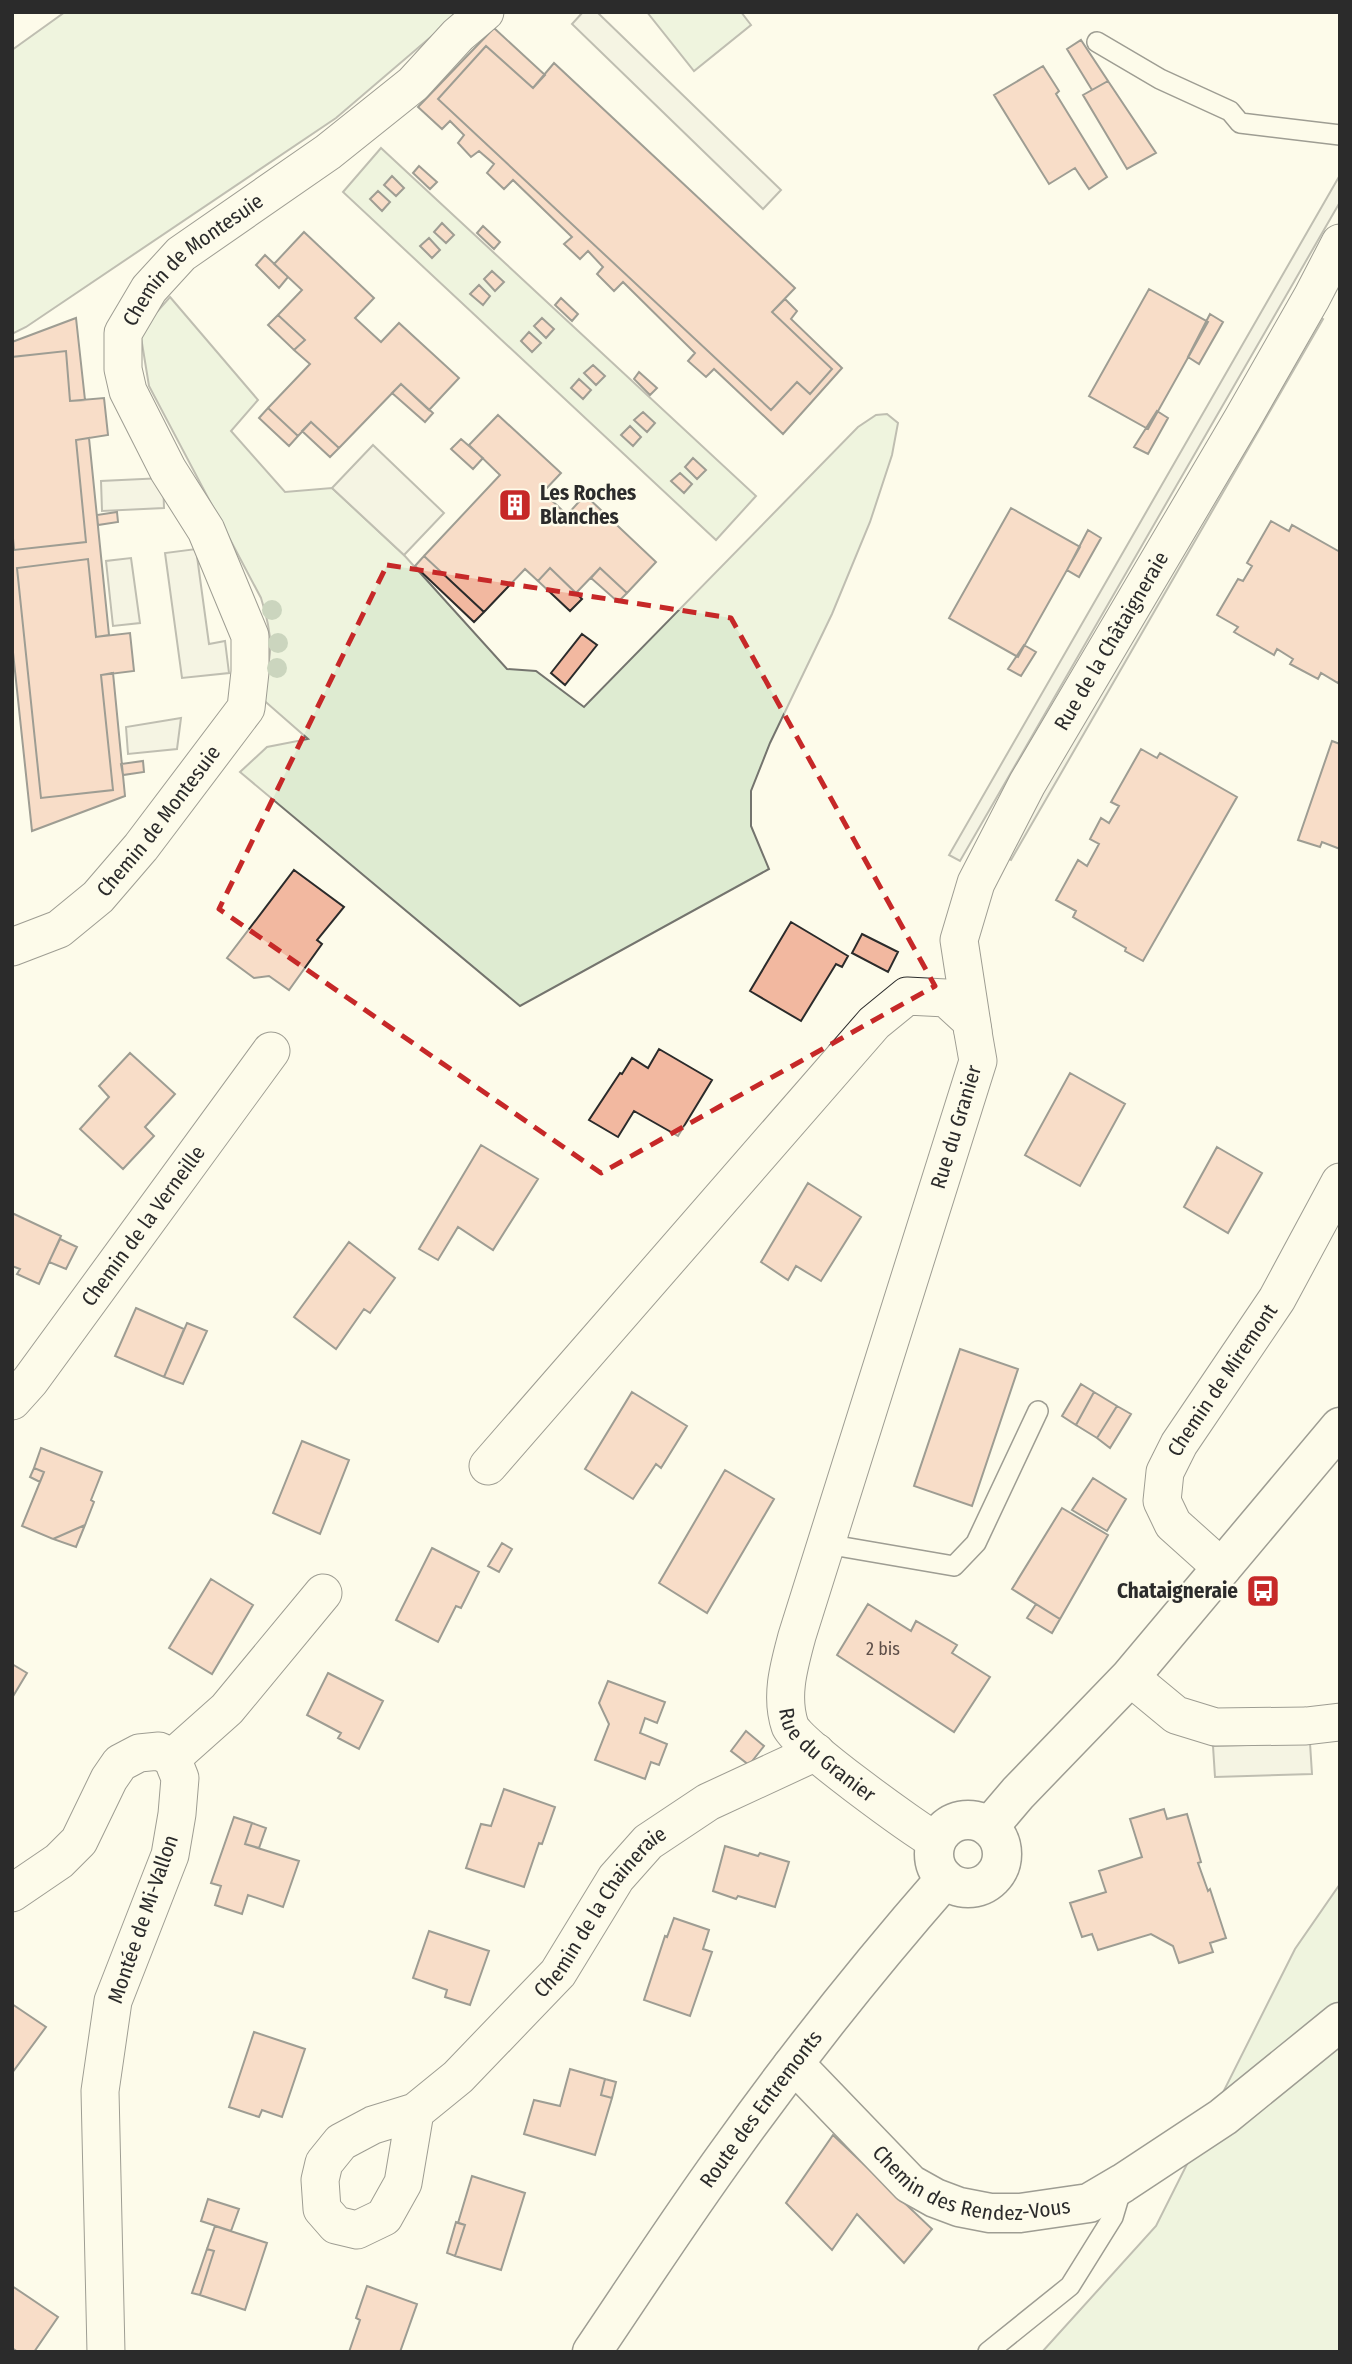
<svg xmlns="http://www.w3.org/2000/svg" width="1352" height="2364" viewBox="0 0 1352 2364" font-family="'Fira Sans Condensed',sans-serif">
	<rect width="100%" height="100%" fill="#fdfbea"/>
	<path fill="#deebd1" stroke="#74746e" stroke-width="2" d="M65 12H460L336 118 26 327 12 334V50Z
		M647 12H741L751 25 694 71Z
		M381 148 756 496 716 540 343 192Z
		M170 297 258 400 231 431 285 492 332 488 404 555 507 669 536 671 584 707 858 427 876 415 887 414 898 423 892 455 870 522 832 614 770 743 751 791V826L769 869 520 1006 240 772 267 747 308 739 260 697C272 654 275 642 261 598L149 386 140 331Z
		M1340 1884V2352H1042L1156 2226 1295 1949Z"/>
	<path fill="#eceadb" stroke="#74746e" stroke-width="2" d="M583 12H597L781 190 763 209 572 24Z
		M1340 175V202L960 861 949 855Z
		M1313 313 1323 319 1011 860 1001 855Z
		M373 445 444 513 404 555 332 488Z
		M163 478 164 508 102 511 101 481Z
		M196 549 209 644 225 641 229 673 182 678 165 553Z
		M131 558 140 623 113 626 106 561Z
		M181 718 177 749 128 754 126 727Z
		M1310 1743 1312 1774 1215 1777 1213 1746Z"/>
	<path fill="#f2b8a0" stroke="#2b2b2b" stroke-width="2" d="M494 28 545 75 533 88 486 46 438 99 771 410 797 382 810 394 832 369 772 312 785 299 797 311 791 319 842 368 783 434 714 369 706 377 688 361 695 353 623 282 614 291 597 274 603 267 588 251 580 259 564 244 572 237 513 180 504 189 487 173 494 164 479 151 471 157 458 143 464 135 450 121 442 129 418 107Z
		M1081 40 1108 81 1092 90 1067 49Z
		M486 46 533 88 554 63 795 288 772 312 832 369 810 394 797 382 771 410 438 99Z
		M1043 66 1059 91 1056 94 1107 177 1089 189 1075 168 1049 184 994 95Z
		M1108 81 1156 153 1127 169 1083 95Z
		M419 166 437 182 430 189 413 173Z
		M392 176 404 188 396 196 384 185Z
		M378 191 390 202 382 211 370 199Z
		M442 223 454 235 446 243 434 232Z
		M483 226 500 242 494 249 477 233Z
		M304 232 374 298 355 318 381 342 399 323 459 378 429 410 401 384 339 448 311 422 298 436 268 408 310 364 294 350 305 340 278 315 302 290 274 264Z
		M429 238 440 250 432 258 420 246Z
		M265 255 288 277 279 288 256 265Z
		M492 271 504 282 495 291 484 279Z
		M479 285 490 296 483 305 470 294Z
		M1149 289 1208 322 1148 429 1089 396Z
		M561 298 578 314 572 321 555 305Z
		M1210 314 1223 322 1199 364 1188 357Z
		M278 315 305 340 294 350 268 325Z
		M76 318 85 400 70 401 66 351 12 357V342Z
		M542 318 554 329 546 338 534 326Z
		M529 332 541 343 532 352 521 341Z
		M66 351 70 401 104 398 108 435 76 440 86 542 14 550 12 527V357Z
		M593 365 605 376 596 385 584 373Z
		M639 372 657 388 650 395 634 379Z
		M579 379 591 390 583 399 571 388Z
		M401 384 433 413 425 422 392 393Z
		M268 408 298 436 289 446 259 418Z
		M1157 411 1168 418 1148 454 1134 447Z
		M643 412 655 423 647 432 634 420Z
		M498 415 561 473 543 492 567 515 585 495 656 562 627 593 600 568 576 593 550 568 538 581 525 569 484 612 424 556 500 475 469 445Z
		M311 422 339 448 330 457 302 431Z
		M630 426 641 437 633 446 621 435Z
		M89 438 109 635 96 637 88 559 17 568 41 798 113 790 101 675 113 673 125 796 32 831 12 643V527L14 550 86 542 76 440Z
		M461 439 483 458 473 469 451 449Z
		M693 458 706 470 697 479 685 467Z
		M680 473 692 484 684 493 671 481Z
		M1011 508 1080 547 1018 657 949 618Z
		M117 512 118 522 98 525 97 515Z
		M1271 521 1289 531 1292 525 1340 552V679L1338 683 1321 673 1318 679 1290 664 1293 659 1277 649 1274 655 1234 632 1238 627 1217 615 1238 579 1243 581 1252 566 1247 563Z
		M1088 530 1101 538 1079 577 1067 570Z
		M424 556 484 612 474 622 415 566Z
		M88 559 96 637 130 633 134 671 101 675 113 790 41 798 17 568Z
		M550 568 582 599 570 611 538 581Z
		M600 568 627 593 618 602 591 578Z
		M582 634 597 645 565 685 551 673Z
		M1024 645 1036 652 1021 676 1008 669Z
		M1332 741 1340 744V849L1322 842 1320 847 1298 840Z
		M1141 749 1157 758 1160 753 1237 797 1143 961 1125 951 1126 948 1073 917 1076 911 1056 900 1078 860 1087 866 1099 844 1090 839 1101 818 1109 823 1119 806 1111 802Z
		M143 761 144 772 123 775 121 764Z
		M294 870 344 907 317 940 322 944 289 990 269 976 254 978 227 958Z
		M791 922 848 956 842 967 836 964 801 1021 750 991Z
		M862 934 898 952 888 972 852 953Z
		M659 1049 712 1080 678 1136 634 1111 618 1137 589 1120 620 1073 622 1074 632 1058 648 1068Z
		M130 1053 175 1094 145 1127 154 1136 123 1169 80 1129 109 1097 99 1086Z
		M1070 1073 1125 1104 1080 1186 1025 1155Z
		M481 1145 538 1179 493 1250 458 1227 438 1260 419 1249Z
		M1217 1147 1262 1173 1228 1233 1184 1207Z
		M808 1183 861 1217 821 1281 796 1266 788 1280 761 1262Z
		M12 1213 61 1236 39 1284 17 1274 20 1269 12 1266Z
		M60 1239 77 1247 66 1269 49 1262Z
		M349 1242 395 1278 370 1313 364 1309 336 1349 294 1317Z
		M136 1308 184 1329 164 1377 115 1356Z
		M187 1323 207 1331 183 1384 164 1377Z
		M960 1349 1018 1369 972 1506 914 1486Z
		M1081 1384 1094 1392 1076 1425 1062 1416Z
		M632 1392 687 1426 661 1468 656 1464 633 1499 585 1469Z
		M1094 1392 1117 1406 1097 1438 1076 1425Z
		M1117 1406 1131 1414 1110 1448 1097 1438Z
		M302 1441 349 1460 320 1534 273 1513Z
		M41 1448 102 1472 91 1500 94 1502 85 1525 53 1539 22 1526 44 1472 34 1468Z
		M34 1468 44 1472 40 1482 30 1477Z
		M725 1470 774 1499 707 1613 659 1583Z
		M1093 1478 1126 1499 1107 1531 1072 1510Z
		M1062 1508 1108 1535 1060 1619 1012 1589Z
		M85 1525 76 1547 53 1539Z
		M502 1543 512 1549 499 1572 488 1566Z
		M432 1548 479 1572 461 1608 456 1606 438 1642 396 1620Z
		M211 1579 253 1605 212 1674 169 1648Z
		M868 1604 911 1631 916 1621 957 1645 952 1653 990 1677 954 1732 837 1655Z
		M1036 1604 1060 1619 1052 1633 1027 1618Z
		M12 1664 27 1673 12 1698Z
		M328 1673 383 1701 359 1749 338 1738 341 1733 307 1715Z
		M608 1681 665 1702 657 1723 645 1718 640 1733 667 1744 659 1765 651 1762 645 1779 595 1760 609 1724 599 1703Z
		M746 1731 764 1746 749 1765 731 1751Z
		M504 1789 555 1807 542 1844 539 1843 524 1887 466 1868 481 1824 491 1826Z
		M1164 1809 1167 1819 1187 1814 1201 1862 1198 1863 1208 1891 1210 1889 1226 1938 1210 1943 1213 1952 1179 1963 1173 1946 1151 1934 1098 1950 1092 1934 1082 1937 1070 1903 1106 1892 1099 1871 1142 1857 1130 1819Z
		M234 1817 252 1823 245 1844 299 1861 283 1907 248 1895 242 1914 215 1905 221 1886 211 1883Z
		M252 1823 266 1828 259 1848 245 1844Z
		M725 1846 758 1856 760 1853 789 1862 775 1907 738 1896 736 1899 713 1891Z
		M674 1918 709 1930 703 1949 712 1952 690 2016 644 2000 665 1936 667 1937Z
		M429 1931 489 1951 470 2005 445 1997 447 1990 413 1978Z
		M12 2004 46 2027 12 2073Z
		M254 2032 305 2049 282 2117 262 2110 259 2117 229 2107Z
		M570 2069 605 2079 601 2095 612 2098 595 2155 524 2134 534 2100 560 2106Z
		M605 2079 616 2082 612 2098 601 2095Z
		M833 2135 932 2229 904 2263 857 2214 832 2250 786 2203Z
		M472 2176 525 2193 501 2270 455 2256 465 2225 458 2223Z
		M208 2199 239 2209 231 2231 201 2221Z
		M456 2222 465 2225 455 2256 447 2253Z
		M215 2226 267 2243 245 2310 200 2295 214 2251 207 2249Z
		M207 2249 214 2251 200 2295 192 2293Z
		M12 2286 58 2317 34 2352H18L12 2348Z
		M367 2286 417 2304 400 2352H349L360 2320 356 2318Z"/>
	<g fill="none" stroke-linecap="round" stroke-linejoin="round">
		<defs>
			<path id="service" d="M1097 42 1160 79 1230 111 1240 123 1340 135
				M826 1544 954 1566 976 1543 1038 1411
				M988 2352 1070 2286 1113 2217 1122 2187"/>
			<g id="minor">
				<path id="s1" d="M12 947 59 929 98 897 141 847 246 708 250 672V636L206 530 168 470 128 391 123 369V333L149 289 181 254 328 152 413 84 458 35 485 12"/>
				<path id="s2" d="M973 1031 959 940 976 883 1027 784 1243 418 1312 297 1340 243"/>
				<path id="s3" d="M12 1401 30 1381 271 1051"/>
				<path id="s4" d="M488 1466 874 1023 907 996 946 998 971 1021 978 1061 797 1636C789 1666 780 1696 790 1726 795 1743 915 1829 936 1841"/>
				<path id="s5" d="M1222 1568 1173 1524 1162 1501 1165 1472 1179 1444 1277 1299 1340 1182"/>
				<path d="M1130 1677 1176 1715 1215 1727 1306 1726 1340 1722"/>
				<path d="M172 1758 227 1709 323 1593"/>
				<path d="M12 1893 59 1861 79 1841 109 1779 120 1763 139 1753 159 1751 172 1758 180 1778 177 1814 170 1855 113 2001 100 2091 106 2352"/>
				<path id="s6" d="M415 2112 403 2183 384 2217 357 2230 336 2225 322 2209 320 2180 324 2163 341 2142 373 2125 415 2112 458 2077 558 1973 616 1878 648 1842 708 1802 816 1752"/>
			</g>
			<g id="tertiary">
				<path id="s7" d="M792 2066 806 2076 910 2184 935 2198 959 2207 990 2213H1020L1089 2203 1123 2183 1223 2117 1340 2022"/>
			</g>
			<g id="secondary">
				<circle cx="968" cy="1854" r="34"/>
				<path d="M989 1827 1018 1793 1130 1677 1340 1427"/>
				<path id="s8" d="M592 2352C638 2284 682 2216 730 2150 797 2056 869 1966 945 1879"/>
			</g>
		</defs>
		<use href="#service" stroke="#2b2b2b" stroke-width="22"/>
		<use href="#minor" stroke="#2b2b2b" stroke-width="39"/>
		<use href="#tertiary" stroke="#2b2b2b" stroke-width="41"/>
		<use href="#secondary" stroke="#2b2b2b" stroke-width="41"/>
		<use href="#service" stroke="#fdfbea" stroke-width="19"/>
		<use href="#minor" stroke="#fdfbea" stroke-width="37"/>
		<use href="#tertiary" stroke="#fdfbea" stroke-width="38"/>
		<use href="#secondary" stroke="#fdfbea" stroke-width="38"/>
	</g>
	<g fill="#8ea78a">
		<circle cx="272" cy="610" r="10"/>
		<circle cx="278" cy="643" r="10"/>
		<circle cx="277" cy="668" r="10"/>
	</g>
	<path d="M0 0H1352V2364H0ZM387 565 731 618 935 986 601 1173 219 909Z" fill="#fdfbea" fill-opacity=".55" fill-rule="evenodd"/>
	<path fill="none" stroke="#c62828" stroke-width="5" stroke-dasharray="14 9" stroke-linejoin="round" d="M387 565 731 618 935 986 601 1173 219 909Z"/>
	<defs>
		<symbol id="building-square" viewBox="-11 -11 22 22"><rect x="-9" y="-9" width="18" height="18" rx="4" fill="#c62828" stroke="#fdfbea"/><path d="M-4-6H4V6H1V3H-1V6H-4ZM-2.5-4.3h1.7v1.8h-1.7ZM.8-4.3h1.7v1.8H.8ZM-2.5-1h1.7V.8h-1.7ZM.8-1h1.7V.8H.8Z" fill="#fff"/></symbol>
		<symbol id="bus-square" viewBox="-11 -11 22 22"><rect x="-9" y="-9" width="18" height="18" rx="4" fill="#c62828" stroke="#fdfbea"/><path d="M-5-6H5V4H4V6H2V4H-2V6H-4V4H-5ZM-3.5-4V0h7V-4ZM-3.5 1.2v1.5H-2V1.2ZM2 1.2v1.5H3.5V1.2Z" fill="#fff"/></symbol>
	</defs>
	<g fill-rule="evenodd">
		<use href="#building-square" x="496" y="486" width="38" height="38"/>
		<use href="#bus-square" x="1244" y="1572" width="38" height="38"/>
	</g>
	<g text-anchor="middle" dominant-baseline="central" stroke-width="5" stroke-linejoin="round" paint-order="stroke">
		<g font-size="18" fill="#5d4e48">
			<text x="883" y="1649">2 bis</text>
		</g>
		<g font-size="21" fill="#2b2b2b" stroke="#fdfbea">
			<text stroke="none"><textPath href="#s1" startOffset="849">Chemin de Montesuie</textPath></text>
			<text stroke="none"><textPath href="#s2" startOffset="429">Rue de la Châtaigneraie</textPath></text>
			<text stroke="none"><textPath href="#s1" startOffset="198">Chemin de Montesuie</textPath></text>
			<text transform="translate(956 1127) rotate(-73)">Rue du Granier</text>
			<text stroke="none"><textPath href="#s3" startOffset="219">Chemin de la Verneille</textPath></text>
			<text stroke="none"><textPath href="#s5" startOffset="229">Chemin de Miremont</textPath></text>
			<text stroke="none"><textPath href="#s4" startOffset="1484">Rue du Granier</textPath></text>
			<text stroke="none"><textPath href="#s6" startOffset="612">Chemin de la Chaineraie</textPath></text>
			<text transform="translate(143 1919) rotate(-71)">Montée de Mi-Vallon</text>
			<text stroke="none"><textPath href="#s8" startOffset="296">Route des Entremonts</textPath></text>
			<text stroke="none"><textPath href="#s7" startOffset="226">Chemin des Rendez-Vous</textPath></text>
		</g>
		<g font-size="21" font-weight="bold" fill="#2b2b2b" stroke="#fdfbea" text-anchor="start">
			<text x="540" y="493">Les Roches<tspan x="540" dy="24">Blanches</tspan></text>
			<text x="1238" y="1591" text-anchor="end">Chataigneraie</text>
		</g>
	</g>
	<rect width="1352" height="2364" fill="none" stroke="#2b2b2b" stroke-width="28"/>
</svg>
